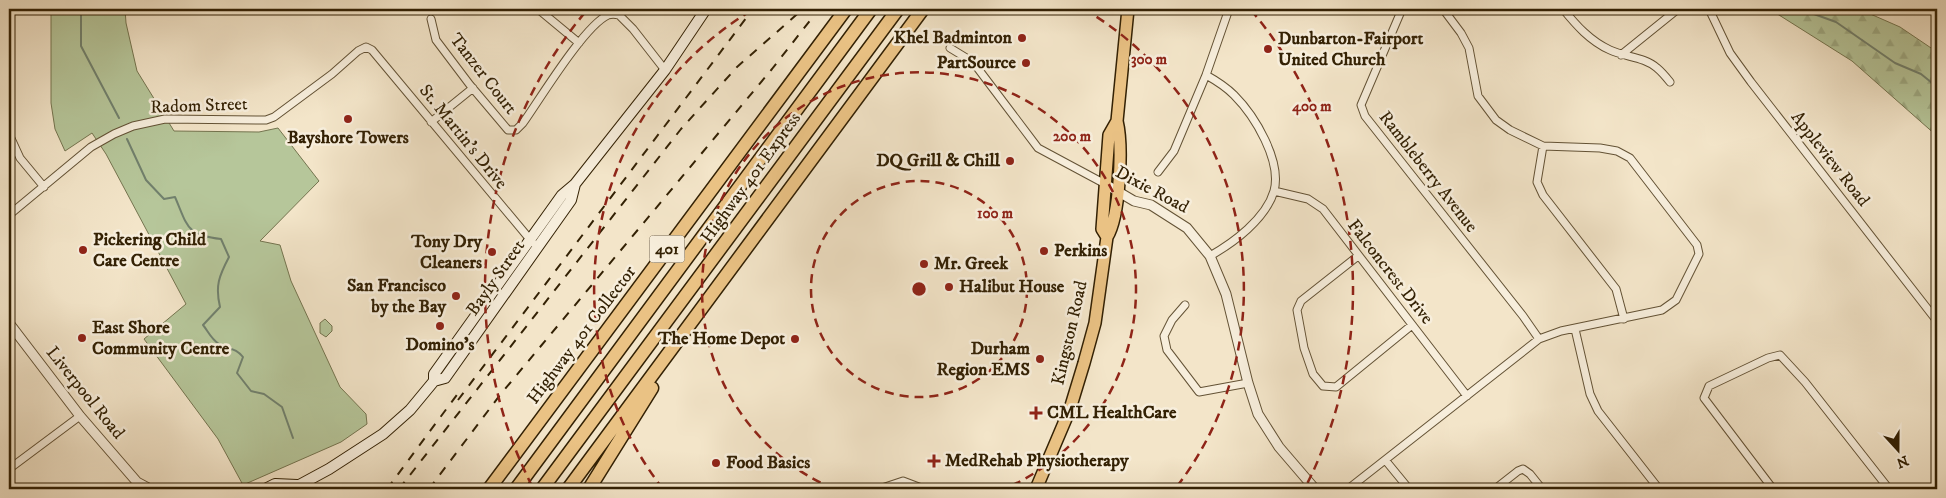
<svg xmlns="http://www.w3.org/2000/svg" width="1946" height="498" viewBox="0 0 1946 498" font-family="'IM FELL DW Pica',serif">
	<defs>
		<pattern id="forest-firs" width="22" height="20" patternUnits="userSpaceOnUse" patternTransform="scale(1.25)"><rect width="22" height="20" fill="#b6c69a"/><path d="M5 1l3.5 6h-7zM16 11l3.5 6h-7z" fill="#9daa83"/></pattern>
	</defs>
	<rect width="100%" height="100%" fill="#f3e5c9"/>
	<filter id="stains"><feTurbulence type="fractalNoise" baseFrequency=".004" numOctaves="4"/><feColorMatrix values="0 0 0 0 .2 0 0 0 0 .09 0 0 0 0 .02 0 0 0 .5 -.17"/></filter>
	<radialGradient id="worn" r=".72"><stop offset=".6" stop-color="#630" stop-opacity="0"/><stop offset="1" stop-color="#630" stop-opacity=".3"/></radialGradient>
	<path fill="#b6c69a" stroke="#74744f" d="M51 9H125L126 23 137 71 174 131 259 132 278 128 319 181 260 241 280 245 291 281 340 387 366 414 367 424 341 442 243 485 218 439 144 339 186 304 106 154 92 133 65 151 55 129 51 103Z
		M325 319 332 326V331L326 337 320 333V323Z"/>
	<path fill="url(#forest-firs)" stroke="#74744f" d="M1766 9H1859L1900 27 1937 52V136L1852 61 1771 10Z"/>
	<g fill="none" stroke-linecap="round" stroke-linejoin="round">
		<path stroke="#71806d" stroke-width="2" d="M81 9V46L119 118
			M1800 9 1836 22 1895 63 1921 74 1937 87
			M127 139 146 180 164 199 175 197C188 227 186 235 221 239L229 257C219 276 215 286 220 307L203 325C208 331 211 339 219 344 229 350 235 347 243 357L237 373 251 391 264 394 282 407 293 438"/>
		<defs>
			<path id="minor" d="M538 9 579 43
				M1402 9 1361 105 1365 116 1523 316 1539 339
				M1563 9C1576 25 1590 41 1610 50 1625 57 1645 57 1657 68 1662 72 1666 77 1670 82
				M1709 9 1730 53 1751 82 1937 321
				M431 19 436 40 470 85 508 130H516L523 123C540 99 584 26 608 15 611 14 615 14 619 15L633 29 665 70
				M950 48 973 62 1038 148 1107 185
				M1621 55 1678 9
				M1206 75C1215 80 1226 87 1234 95 1255 116 1282 161 1274 191 1266 219 1233 243 1210 256
				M431 122 473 88
				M9 134 20 158 44 187
				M1543 146 1537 182 1543 195 1616 289 1624 319
				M1158 172 1174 151 1206 75 1229 9
				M1274 191 1308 199 1323 209 1467 396
				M9 215 91 147 114 134 133 126 165 119 266 120 274 117 332 74 358 51 366 47 372 50 533 243
				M1358 256 1301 301 1297 310 1304 348 1313 374 1323 386 1336 387 1412 325
				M1185 305 1172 320 1164 336 1167 350 1199 392 1248 383
				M1575 329 1590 394 1598 411 1659 489
				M1386 461 1409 489
				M9 469 80 416
				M879 489 903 481 924 489
				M1348 489 1539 339 1561 331 1662 310 1676 300 1699 254 1697 245 1630 158 1617 151 1600 148 1543 146 1510 130 1496 120 1478 96 1469 48 1461 33 1443 9
				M1495 489 1518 471 1523 469 1530 474 1542 489
				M1773 489 1704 398 1709 386 1768 358 1780 355 1805 382 1889 489"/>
			<path id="tertiary" d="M1107 185 1134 201 1151 205 1187 228 1210 256 1226 294 1248 383 1258 414 1279 447 1315 489
				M9 323 80 416 137 482 141 489
				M137 482 150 489"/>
			<path id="secondary" d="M434 381V374L562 195 575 184 665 70 706 9
				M265 489 275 484 297 485
				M292 489 329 469 383 434 410 410 434 381 445 378 571 200 575 184"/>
			<path id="primary" d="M1107 237 1102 229 1109 135 1117 121
				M1036 489 1070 409 1084 363 1095 323 1107 237C1120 216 1123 146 1117 121L1128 9"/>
			<path id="motorway" d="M489 489 846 9
				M516 489 871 9
				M542 489 898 9
				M568 489 923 9
				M589 489 652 388"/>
		</defs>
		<use href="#minor" stroke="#635235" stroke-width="9"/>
		<use href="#tertiary" stroke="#635235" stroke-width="11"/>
		<use href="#secondary" stroke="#332104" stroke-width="12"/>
		<use href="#primary" stroke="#332104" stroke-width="14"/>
		<use href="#motorway" stroke="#332104" stroke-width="15"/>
		<use href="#minor" stroke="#f7eedc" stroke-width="7"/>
		<use href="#tertiary" stroke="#f7eedc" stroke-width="9"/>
		<use href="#secondary" stroke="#f7eedc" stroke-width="10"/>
		<use href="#primary" stroke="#eac284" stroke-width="11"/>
		<use href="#motorway" stroke="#eac284" stroke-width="12"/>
		<path stroke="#332104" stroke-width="2" stroke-dasharray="9 9" stroke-linecap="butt" d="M458 400 753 9
			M387 489 459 392
			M399 489 681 129 737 67 803 9
			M429 489 500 395 772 69 819 9"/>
	</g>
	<g fill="none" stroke="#8f2418" stroke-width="2.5" stroke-dasharray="9 6">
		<circle cx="919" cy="289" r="108"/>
		<path d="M834 489A217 217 0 1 1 1004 489"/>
		<path d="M663 489A325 325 0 0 1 754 9M1084 9A325 325 0 0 1 1175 489"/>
		<path d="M532 486A434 434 0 0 1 587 10M1251 10A434 434 0 0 1 1306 486"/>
	</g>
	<g fill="#8f2418" stroke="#f7eedc" stroke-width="2">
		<circle cx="1022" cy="38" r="5"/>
		<circle cx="1268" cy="49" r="5"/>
		<circle cx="1026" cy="63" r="5"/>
		<circle cx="348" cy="119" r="5"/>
		<circle cx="1010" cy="161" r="5"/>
		<circle cx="83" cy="250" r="5"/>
		<circle cx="1044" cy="251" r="5"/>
		<circle cx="492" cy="252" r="5"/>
		<circle cx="924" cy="264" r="5"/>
		<circle cx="949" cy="287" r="5"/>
		<circle cx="456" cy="296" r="5"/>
		<circle cx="440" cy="326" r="5"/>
		<circle cx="82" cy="338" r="5"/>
		<circle cx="795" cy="339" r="5"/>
		<circle cx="1040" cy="359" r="5"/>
		<path d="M1033.5 405.5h5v5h5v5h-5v5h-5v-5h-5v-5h5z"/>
		<path d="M931.5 453.5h5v5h5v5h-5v5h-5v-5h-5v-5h5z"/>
		<circle cx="716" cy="463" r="5"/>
	</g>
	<g text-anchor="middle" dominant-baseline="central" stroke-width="5" stroke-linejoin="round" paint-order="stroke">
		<rect fill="#f7eedc" stroke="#6e5e45" stroke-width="1" x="649.5" y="235.5" width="35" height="27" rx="4"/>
		<g font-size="16" font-weight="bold" fill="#332104">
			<text x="667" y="249">401</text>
		</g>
		<g font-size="18" font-weight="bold" fill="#332104" stroke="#f7eedc" text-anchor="start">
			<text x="1012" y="38" text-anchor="end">Khel Badminton</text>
			<text x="1278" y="39">Dunbarton-Fairport<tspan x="1278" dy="21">United Church</tspan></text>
			<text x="1016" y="63" text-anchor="end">PartSource</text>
			<text x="348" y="138" text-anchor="middle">Bayshore Towers</text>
			<text x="1000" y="161" text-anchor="end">DQ Grill &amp; Chill</text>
			<text x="93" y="240">Pickering Child<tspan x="93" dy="21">Care Centre</tspan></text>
			<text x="482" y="242" text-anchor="end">Tony Dry<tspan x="482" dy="21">Cleaners</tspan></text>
			<text x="1054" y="251">Perkins</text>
			<text x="934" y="264">Mr. Greek</text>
			<text x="446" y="286" text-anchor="end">San Francisco<tspan x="446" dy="21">by the Bay</tspan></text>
			<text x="959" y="287">Halibut House</text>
			<text x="92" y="328">East Shore<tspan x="92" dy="21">Community Centre</tspan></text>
			<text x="785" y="339" text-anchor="end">The Home Depot</text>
			<text x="440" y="345" text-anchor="middle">Domino's</text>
			<text x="1030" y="349" text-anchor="end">Durham<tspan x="1030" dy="21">Region EMS</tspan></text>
			<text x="1047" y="413">CML HealthCare</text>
			<text x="945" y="461">MedRehab Physiotherapy</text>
			<text x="726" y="463">Food Basics</text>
		</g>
		<g font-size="18" fill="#332104" stroke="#f7eedc">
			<text transform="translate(483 74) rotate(52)">Tanzer Court</text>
			<text transform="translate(199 106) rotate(-2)">Radom Street</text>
			<text transform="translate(463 137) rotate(51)">St. Martin's Drive</text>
			<text transform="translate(1830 159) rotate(52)">Appleview Road</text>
			<text transform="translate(1428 172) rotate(52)">Rambleberry Avenue</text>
			<text transform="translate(751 178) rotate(-54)">Highway 401 Express</text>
			<text transform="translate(1152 190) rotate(28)">Dixie Road</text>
			<text transform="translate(1390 272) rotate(52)">Falconcrest Drive</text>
			<text transform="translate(496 278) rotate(-55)">Bayly Street</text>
			<text transform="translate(1070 333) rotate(-77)">Kingston Road</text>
			<text transform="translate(582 335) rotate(-53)">Highway 401 Collector</text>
			<text transform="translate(85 393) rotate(51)">Liverpool Road</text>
		</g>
	</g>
	<circle cx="919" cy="289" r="8" fill="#8f2418" stroke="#f7eedc" stroke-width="2.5"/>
	<g font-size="15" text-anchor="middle" font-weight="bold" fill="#8f2418" stroke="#f7eedc" stroke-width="5" stroke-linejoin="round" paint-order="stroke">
		<text x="1149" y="64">300 m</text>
		<text x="1312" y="111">400 m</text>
		<text x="1072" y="141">200 m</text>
		<text x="995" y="218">100 m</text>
	</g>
	<rect width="1946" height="498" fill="none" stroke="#f3e5c9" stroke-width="30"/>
	<rect x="10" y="10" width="1926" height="478" fill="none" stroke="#332104" stroke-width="2.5"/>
	<rect x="15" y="15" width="1916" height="468" fill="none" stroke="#332104"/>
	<g transform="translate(1898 450) rotate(159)" stroke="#f7eedc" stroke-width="4" paint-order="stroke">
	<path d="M0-4L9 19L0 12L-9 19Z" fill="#332104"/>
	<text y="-8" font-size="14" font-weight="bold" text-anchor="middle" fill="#332104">N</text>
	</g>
	<rect width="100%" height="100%" filter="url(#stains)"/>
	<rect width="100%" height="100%" fill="url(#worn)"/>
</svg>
